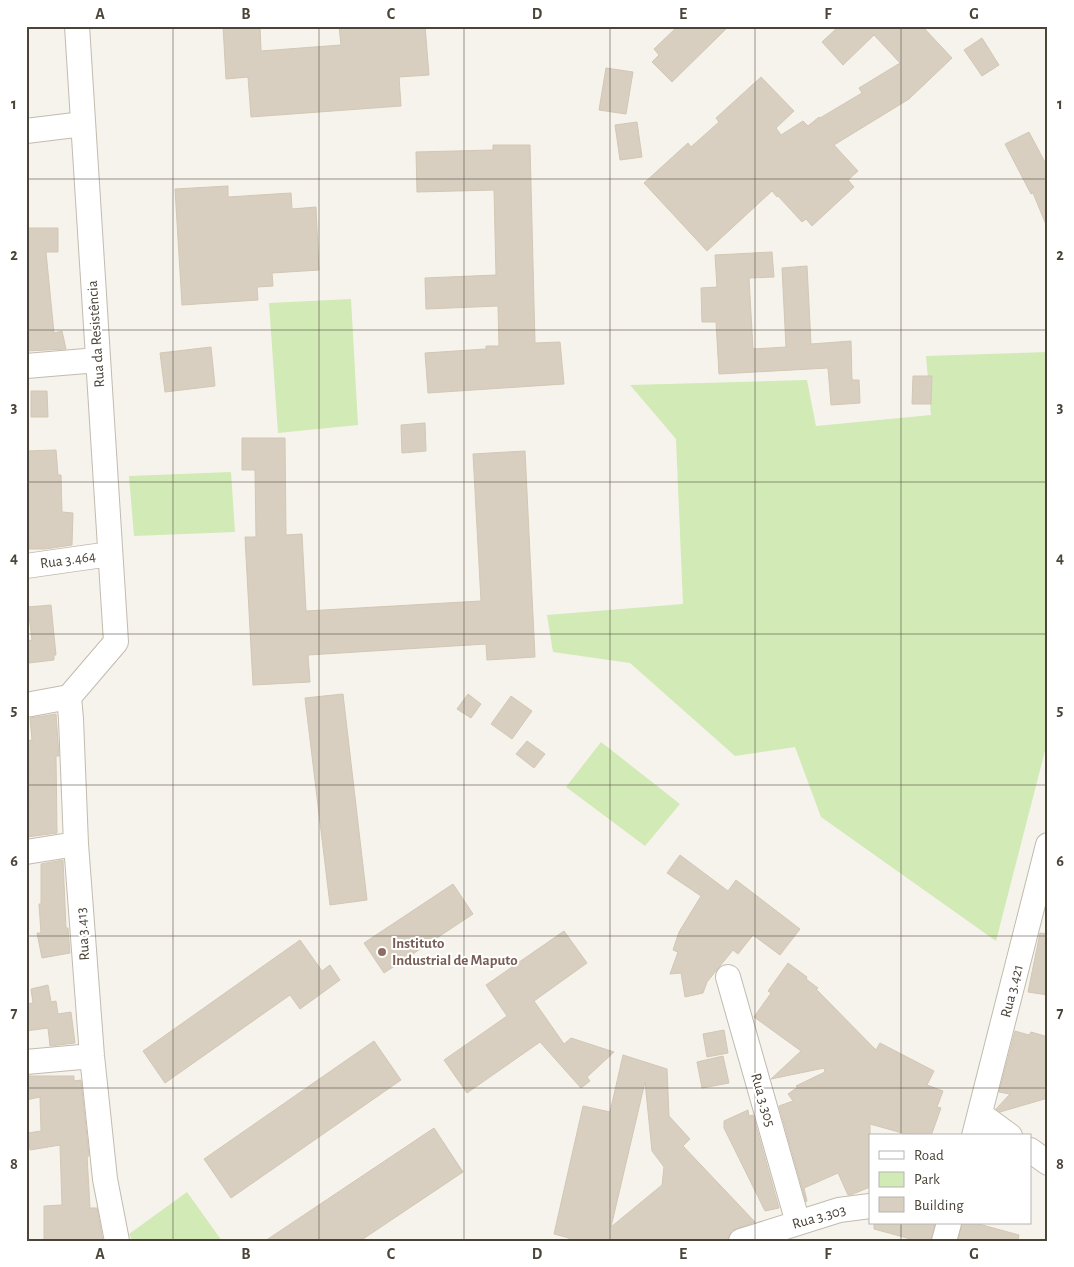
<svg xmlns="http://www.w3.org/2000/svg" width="1074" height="1267" viewBox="0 0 1074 1267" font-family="'Alegreya Sans',sans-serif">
	<rect width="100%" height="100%" fill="#f6f3ec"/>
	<path fill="#d2eab5" d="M351 299 358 425 278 433 269 303Z
		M1048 352V739L996 941 821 817 795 747 735 756 630 663 553 652 547 615 683 604 676 439 630 385 807 380 816 426 931 415 926 356Z
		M231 472 235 532 134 536 129 476Z
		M601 742 680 804 645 846 566 787Z
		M187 1192 222 1241H133L129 1234Z"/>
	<path fill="#d8cfc1" stroke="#d3c7b4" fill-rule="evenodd" d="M223 26H260L261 51 341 45 339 26H425L429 75 399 77 401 106 251 117 248 77 226 79Z
		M678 26H729L672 82 652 62 659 55 654 49Z
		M839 26H922L952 58 909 99 834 145 858 171 848 180 854 187 812 226 806 219 802 222 778 196 777 197 772 191 707 251 644 183 688 143 691 147 719 122 716 118 761 77 794 111 776 128 781 135 803 121 808 126 819 117 820 118 862 93 859 88 900 63 874 35 843 65 822 42Z
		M982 38 999 65 982 76 964 50Z
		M606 68 633 72 626 114 599 110Z
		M637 122 642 157 620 160 615 125Z
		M1029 132 1048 168 1047 227 1033 193 1031 194 1005 144Z
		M493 145H530L535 343 560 342 564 384 428 393 425 353 486 349V346H499L498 306 426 309 425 278 496 275 494 190 417 192 416 152 493 150Z
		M228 186V197L291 193 292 209 316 207 319 270 272 273 273 286 257 287 258 300 182 305 175 189Z
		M26 228H58V252H46L54 333 62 331 66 349 26 351Z
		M772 252 774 277 749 278 753 349 786 347 782 268 807 266 811 344 851 341 852 380H859L860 403 831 405 828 368 719 374 716 322H702L701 288 717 287 715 255Z
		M211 347 215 386 165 392 160 353Z
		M913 376H932L931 404H912Z
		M31 391H47L48 417H31Z
		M425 423 426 451 402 453 401 425Z
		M242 438H285L286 535 302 534 306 611 481 601 473 454 525 451 535 657 487 660 486 644 308 655 310 682 253 685 245 537H256L255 470H242Z
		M56 450 58 475H61L62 512 73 513 72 545 45 549H29V540H26V451Z
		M51 605 56 655H54V660L29 663 27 641 32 640 28 607Z
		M343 694 367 900 330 905 305 698Z
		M468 694 481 704 471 718 457 709Z
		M511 696 532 711 512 739 491 724Z
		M56 714 59 756H56L57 833 27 837 29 803H26V773H29L26 741 32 740 30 718Z
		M527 741 545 754 534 768 516 754Z
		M680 855 728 891 736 880 800 929 780 955 753 935 738 954 733 950 707 982 703 993 685 997 681 973 670 974 678 952 673 950 679 932 701 896 667 873Z
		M63 860 66 928H68L70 953 42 958 37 933H41L39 904H41V864Z
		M453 884 473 914 384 973 364 943Z
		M564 931 587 963 534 1001 564 1044 571 1038 614 1052 587 1077 590 1081 581 1088 540 1042 467 1093 444 1060 507 1016 486 985Z
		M1040 933 1048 934V995L1028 992Z
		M300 940 322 971 330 965 340 980 300 1009 290 995 165 1083 143 1051Z
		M788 963 807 977 806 979 818 988 816 989 876 1050 880 1043 934 1071 927 1085 943 1091 937 1107 941 1108 931 1136H913L870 1124V1187L853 1194 848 1195 838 1173 804 1188 807 1201 806 1202 779 1106 793 1101 788 1094 798 1087 796 1086 825 1072 824 1068 771 1079 801 1051 754 1017 771 993 768 991Z
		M48 985 51 1002 56 1001 58 1014 71 1012 75 1043 50 1046 48 1028 26 1031V1004L33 1003 31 989Z
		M724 1030 728 1053 707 1057 703 1034Z
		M1015 1031 1029 1035 1031 1032 1048 1037V1098L1000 1112 996 1109 1010 1094 999 1092Z
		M374 1041 401 1080 231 1198 204 1159Z
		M623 1055 667 1069 669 1116 690 1139 683 1146 755 1222 731 1231 728 1241H569V1238L554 1234 583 1106 610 1112ZM645 1082 652 1151 664 1167 662 1185 611 1227Z
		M723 1056 729 1083 702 1088 697 1062Z
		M26 1076H74V1081L81 1080 89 1156H87L90 1208H97L103 1241H44V1206L62 1205 60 1145 30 1150 28 1133 41 1131 40 1097 26 1100Z
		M748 1110 749 1116 753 1115 779 1208 765 1211 724 1128V1121Z
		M434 1128 463 1172 360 1241H265Z
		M874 1223H935L931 1241H918L874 1229Z
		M962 1223H975L1019 1235 1018 1241H958Z"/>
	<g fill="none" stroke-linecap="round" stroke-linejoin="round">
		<defs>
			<path id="street" d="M77 26 116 642 69 697 71 719 76 844 92 1056 105 1179 117 1241
				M26 131 83 124
				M26 366 98 360
				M26 566 110 554
				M26 705 69 697
				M26 852 76 844
				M728 977 798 1223
				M26 1062 92 1056
				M980 1114 1010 1136
				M974 1136 1048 845
				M1030 1150 1048 1163
				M741 1241 839 1210 870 1206
				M944 1241 949 1223"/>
		</defs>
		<use href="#street" stroke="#c2bbae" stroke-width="26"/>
		<use href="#street" stroke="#fff" stroke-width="24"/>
	</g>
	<path fill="none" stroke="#4b4439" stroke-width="1" stroke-opacity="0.55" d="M173 26V1241M319 26V1241M464 26V1241M610 26V1241M755 26V1241M901 26V1136M26 179H1048M26 330H1048M26 482H1048M26 634H1048M26 785H1048M26 936H1048M26 1088H1048M901 1223V1241"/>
	<circle fill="#8d6e63" stroke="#fff" stroke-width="2" cx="382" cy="952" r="5"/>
	<g text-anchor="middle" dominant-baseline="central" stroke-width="4" stroke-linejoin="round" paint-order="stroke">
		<g font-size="15" fill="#4b4439" stroke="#fff">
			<text transform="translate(96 334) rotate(-94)">Rua da Resistência</text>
			<text transform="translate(68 560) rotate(-8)">Rua 3.464</text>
			<text transform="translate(83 934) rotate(-94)">Rua 3.413</text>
			<text transform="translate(1012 991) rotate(-76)">Rua 3.421</text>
			<text transform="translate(763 1100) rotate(74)">Rua 3.305</text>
			<text transform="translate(819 1217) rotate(-16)">Rua 3.303</text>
		</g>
		<g font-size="15" font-weight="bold" fill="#785e54" stroke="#fff" text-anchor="start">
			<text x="392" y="943">Instituto<tspan x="392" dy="17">Industrial de Maputo</tspan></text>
		</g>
	</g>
	<rect width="1074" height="1267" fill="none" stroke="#ffffff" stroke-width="55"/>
	<rect x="869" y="1134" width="162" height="90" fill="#ffffff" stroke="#b7b4b0"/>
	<rect x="879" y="1151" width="25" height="8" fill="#ffffff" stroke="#b7b4b0"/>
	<text x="914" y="1160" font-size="15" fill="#4b4439">Road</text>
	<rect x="879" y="1172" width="25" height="15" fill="#d2eab5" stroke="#b7b4b0"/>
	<text x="914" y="1184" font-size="15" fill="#4b4439">Park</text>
	<rect x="879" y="1197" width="25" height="15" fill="#d8cfc1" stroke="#b7b4b0"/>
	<text x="914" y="1210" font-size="15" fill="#4b4439">Building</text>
	<rect x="28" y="28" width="1018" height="1212" fill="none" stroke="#4b4439" stroke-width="2"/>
	<g font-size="16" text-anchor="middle" font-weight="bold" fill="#4b4439">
		<text x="100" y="19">A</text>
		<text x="246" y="19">B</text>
		<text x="391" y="19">C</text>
		<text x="537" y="19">D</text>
		<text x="683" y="19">E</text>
		<text x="828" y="19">F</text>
		<text x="974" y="19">G</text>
		<text x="14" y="109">1</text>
		<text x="1060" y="109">1</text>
		<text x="14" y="260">2</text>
		<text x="1060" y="260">2</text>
		<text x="14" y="412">3</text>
		<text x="1060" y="412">3</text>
		<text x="14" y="563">4</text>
		<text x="1060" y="563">4</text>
		<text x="14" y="715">5</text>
		<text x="1060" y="715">5</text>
		<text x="14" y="866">6</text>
		<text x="1060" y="866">6</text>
		<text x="14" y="1018">7</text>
		<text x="1060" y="1018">7</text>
		<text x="14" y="1169">8</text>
		<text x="1060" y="1169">8</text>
		<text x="100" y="1259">A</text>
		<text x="246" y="1259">B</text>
		<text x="391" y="1259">C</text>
		<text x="537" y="1259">D</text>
		<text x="683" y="1259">E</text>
		<text x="828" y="1259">F</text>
		<text x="974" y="1259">G</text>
	</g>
</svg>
